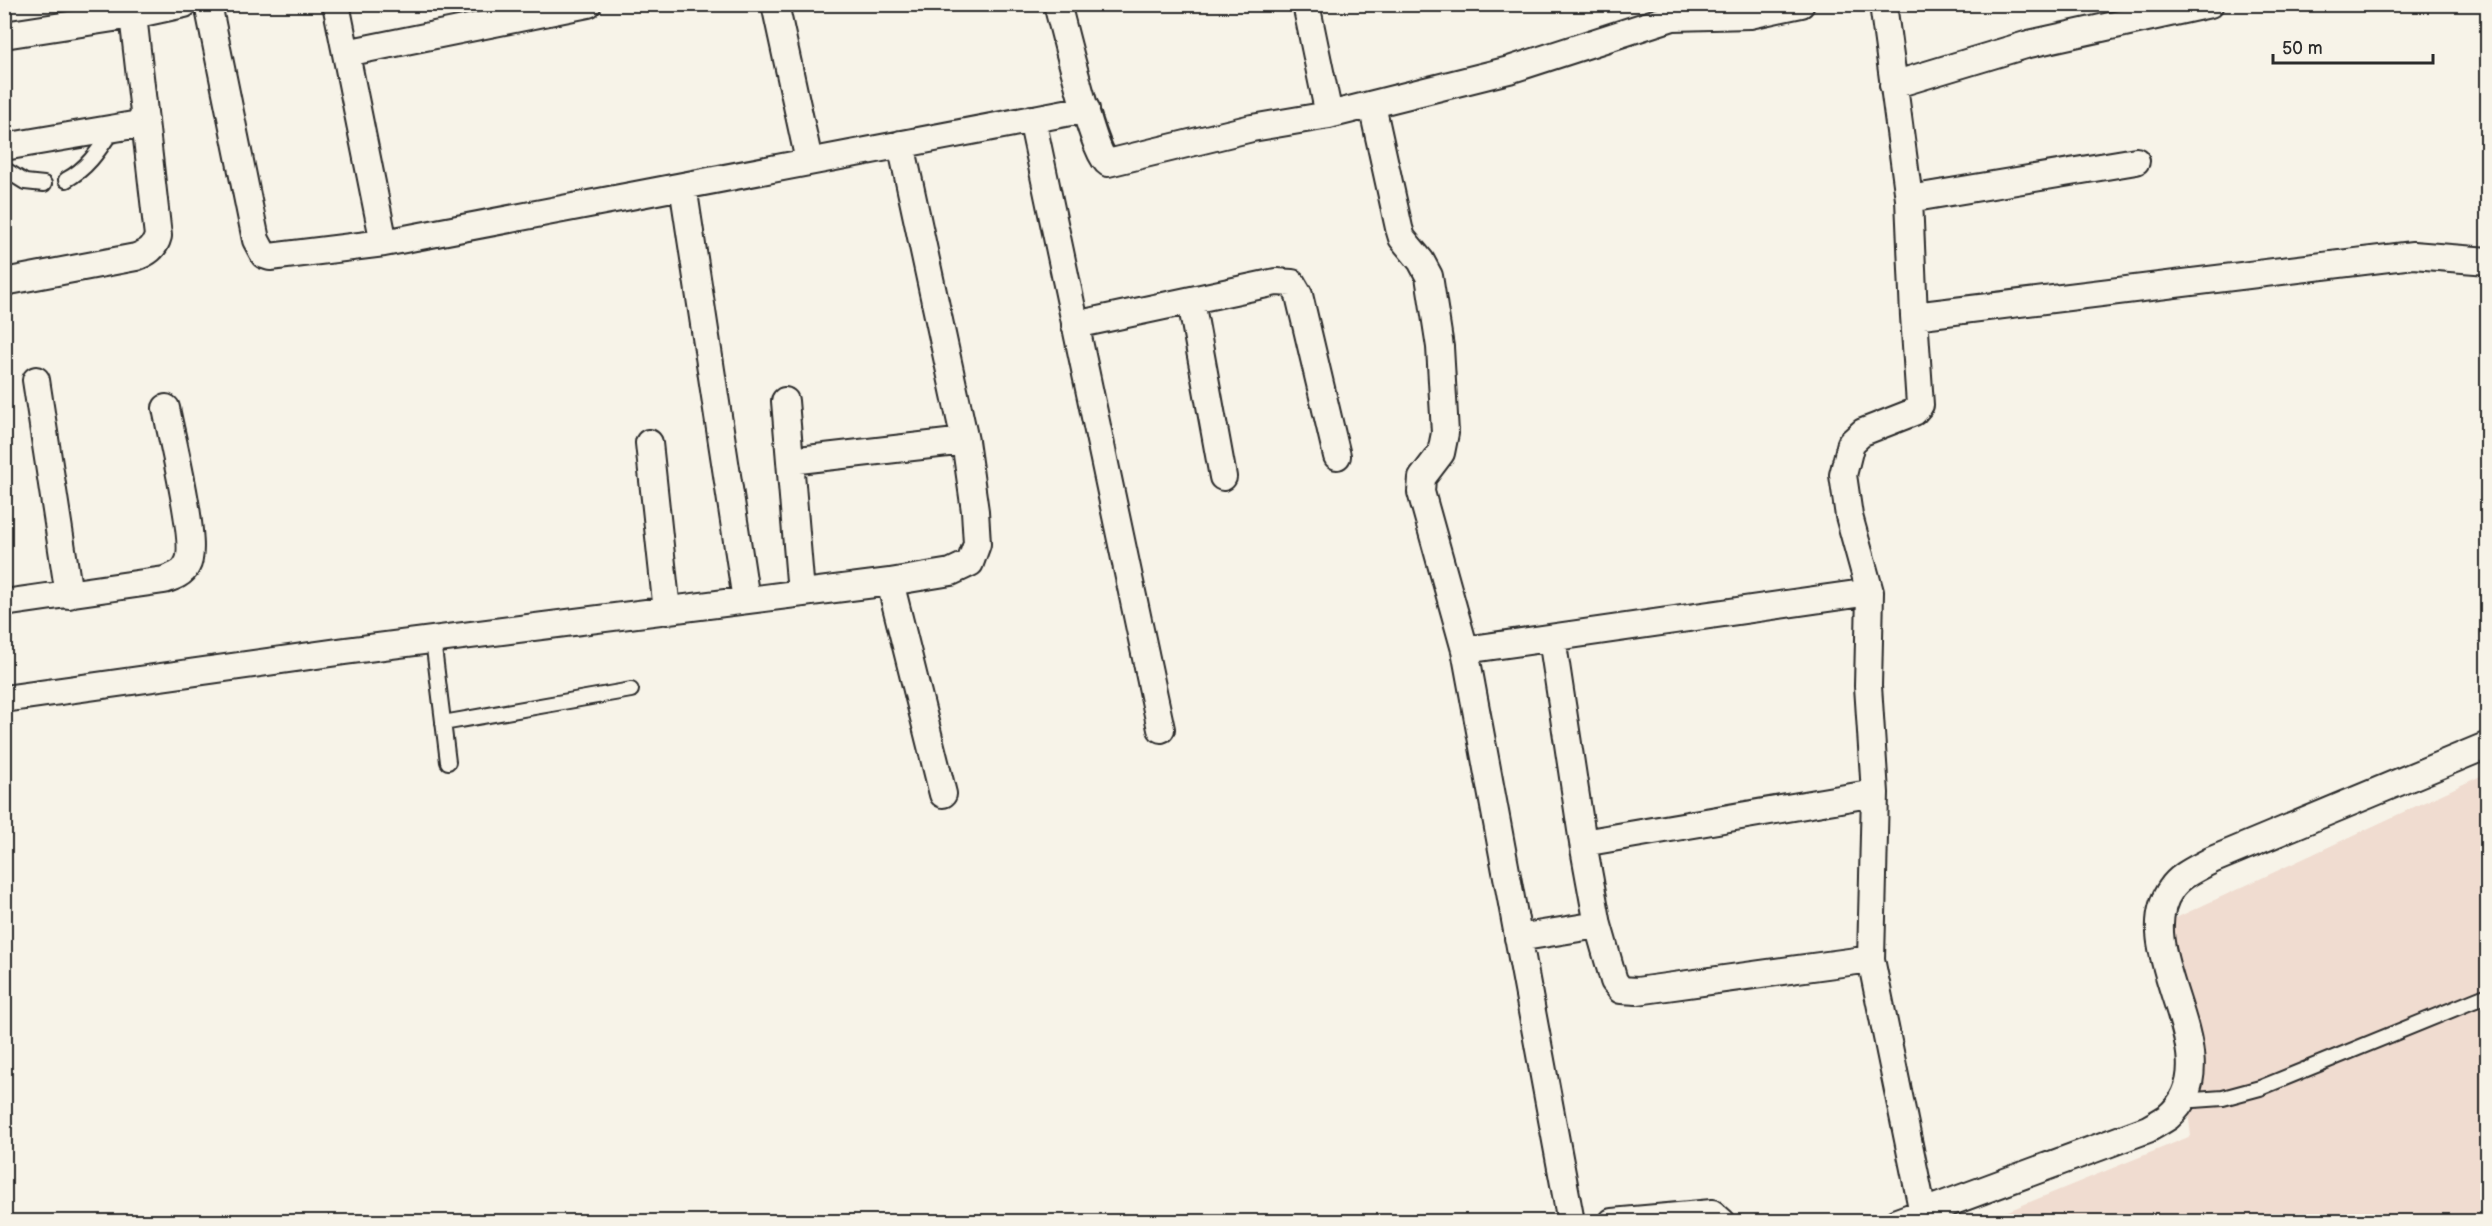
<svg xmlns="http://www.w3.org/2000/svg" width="2492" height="1226" viewBox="0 0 2492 1226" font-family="'Balsamiq Sans',sans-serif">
	<rect width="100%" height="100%" fill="#f7f3e8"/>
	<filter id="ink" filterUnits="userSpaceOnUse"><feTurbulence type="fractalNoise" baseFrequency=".0167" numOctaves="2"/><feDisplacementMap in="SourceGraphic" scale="12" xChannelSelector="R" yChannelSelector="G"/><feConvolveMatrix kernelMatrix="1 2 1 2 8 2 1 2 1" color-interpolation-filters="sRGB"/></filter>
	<g filter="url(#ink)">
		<path fill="#f0dcd0" d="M2487 773V1221L1981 1222 2191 1136 2165 923Z"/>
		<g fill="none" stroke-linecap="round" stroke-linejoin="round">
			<defs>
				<path id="lane" d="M4 169 25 182 44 184
					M66 180C88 168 99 150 113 129
					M433 640 448 762
					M443 723 631 690
					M2180 1101 2223 1098 2260 1088 2488 995"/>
				<path id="street" d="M208 4 256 240 264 255 270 257 384 243 1086 109
					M336 4 384 243
					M775 4 809 161
					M1057 4C1064 29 1093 154 1108 163L1252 128 1329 115 1509 70 1673 17 1750 15 1801 4
					M1306 4 1329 115
					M1883 4 1909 199 1914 316 2413 255 2488 261
					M4 35 133 15 184 4
					M346 53 588 4
					M1893 85 2029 44 2210 4
					M1372 105 1399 228 1402 238 1421 261 1429 276 1440 347 1445 433 1441 453 1422 478 1421 492 1465 650
					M1032 119 1161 729
					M4 147 145 123
					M683 186 746 600
					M1909 199 2136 161
					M4 282 136 257C147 253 155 248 158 236L133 15
					M1191 301 1223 477
					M1914 316 1920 405 1914 412 1863 432 1851 443 1843 475 1849 516 1870 592 1868 686 1875 793 1871 959 1923 1213
					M1075 325 1276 282 1292 283 1299 295 1337 456
					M36 380 69 595
					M785 401 801 593
					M649 443 667 611
					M790 461 965 441
					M890 582 943 794
					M4 603 164 580C173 577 183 574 187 565 199 546 171 435 166 408
					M1552 638 1583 843 1598 925 1614 981 1621 990 1637 991 1871 959
					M4 699 345 651 890 582 951 572 970 563 977 544 975 511 965 441 901 144
					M1583 843 1875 793
					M1518 938 1598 925
					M1571 1222 1465 650 1870 592
					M1612 1222 1712 1213 1722 1222
					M1897 1222 2148 1129C2155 1125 2162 1121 2168 1117 2236 1059 2126 952 2171 889 2180 875 2198 868 2212 860L2488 745"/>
			</defs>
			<use href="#lane" stroke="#2b2b2b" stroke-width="18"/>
			<use href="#street" stroke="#2b2b2b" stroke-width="30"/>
			<use href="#lane" stroke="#f7f3e8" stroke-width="14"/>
			<use href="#street" stroke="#f7f3e8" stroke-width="26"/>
		</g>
	</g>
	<rect width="2492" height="1226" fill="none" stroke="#f7f3e8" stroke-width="24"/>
	<rect x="12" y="12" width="2468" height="1202" fill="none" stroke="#2b2b2b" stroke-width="2" filter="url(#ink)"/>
	<path d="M2273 54v9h160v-9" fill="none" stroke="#2b2b2b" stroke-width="3"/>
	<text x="2282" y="54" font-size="18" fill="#2b2b2b" stroke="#f7f3e8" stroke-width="4.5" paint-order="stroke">50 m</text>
</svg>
